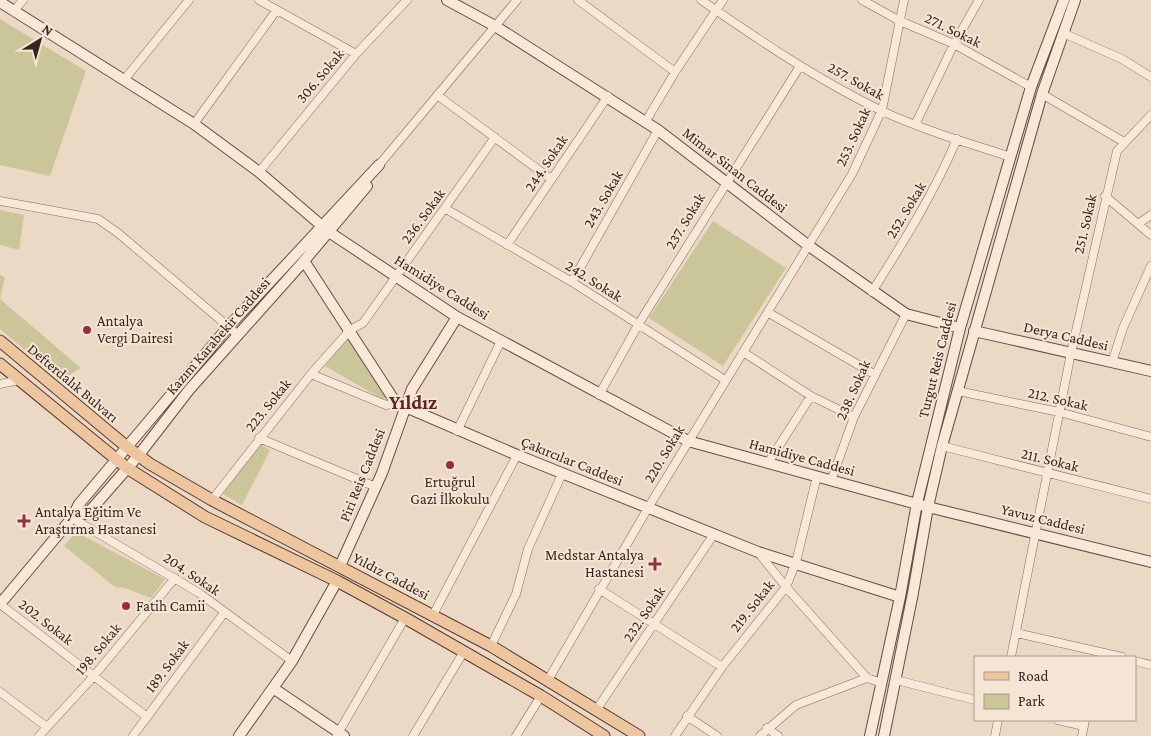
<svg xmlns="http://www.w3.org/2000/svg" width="1151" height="736" viewBox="0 0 1151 736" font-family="'Crimson Pro',serif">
	<rect width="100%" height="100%" fill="#ecd9c5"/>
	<path fill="#cac69a" d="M0 19 86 71 50 176 0 165Z
		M0 210 24 215 19 250 0 245Z
		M713 221 786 268 723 366 649 318Z
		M0 275 5 277 0 299 81 368 61 380 0 329Z
		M348 338 387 397 382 399 325 366Z
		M260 444 270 450 242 505 223 494Z
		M76 532 165 579 151 598 125 588 115 587 64 546Z"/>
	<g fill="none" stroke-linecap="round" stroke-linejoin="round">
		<defs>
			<path id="street" d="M259 0 356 54
				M578 0 675 72
				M701 0C759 40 818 80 882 111 923 130 968 143 1011 157
				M862 0 900 21 954 44 1031 87
				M14 11 23 0
				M1063 33 1122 59 1151 77
				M124 80 189 0
				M1042 94 1124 142
				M437 95 551 179
				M646 121 675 72 723 0
				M194 124 276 11
				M915 125 954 44 979 0
				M379 165 517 0
				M259 172 356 54 407 0
				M1105 196 1151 235
				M0 201 98 219 118 233 237 334
				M446 209 572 282 725 380
				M1138 224 1151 215
				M507 245 608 96
				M572 282 658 130
				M872 292C904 241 933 195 957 139
				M769 313 874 374
				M743 352 811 396 854 417
				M1112 363 1123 328 1151 266
				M311 374 386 405 396 403
				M0 384 19 380
				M958 391 1059 412 1151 437
				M599 395 638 325 800 66
				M457 431 501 341
				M259 438 376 487
				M942 446 1151 499
				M768 463 811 396
				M831 481 854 417 906 314
				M212 500 311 374 350 330 363 323 495 137
				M72 518 199 593 292 661
				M758 552 786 587 867 678 882 683
				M599 589 722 667
				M0 604 147 717
				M433 615 517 455
				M1016 633 1122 657
				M491 646 516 594 528 549 562 474
				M1011 657 1071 353 1117 151 1151 115
				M1135 661 1151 665
				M548 680 648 508 852 174 882 110 904 0
				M896 680 975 700
				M0 692 47 727
				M597 709 714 534
				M687 716 717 736
				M1058 720 1084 726
				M767 728 778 736
				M337 735 405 618
				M39 736 93 677 175 578
				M133 736 224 613
				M413 736 463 653
				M516 736 541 696
				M675 736 722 667 786 587 796 562 817 476
				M760 736 796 705 867 678
				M995 736 998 720
				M1082 736 1085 720"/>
			<path id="secondary" d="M447 0 495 26 658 130 809 246 906 314 960 328
				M0 2 194 124 259 172 329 232 457 317 688 441 928 507 1151 562
				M304 261 396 403 517 455 758 552 900 597
				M974 331 1151 371
				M72 518 89 512 138 456 189 390 304 261 367 186
				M340 566 382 473 412 389 457 317
				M0 604 72 518 79 504 228 327 379 165
				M273 688 344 736
				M239 736 292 661 337 581
				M870 736 900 597 917 503 960 328 1031 87 1064 0
				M884 736 913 593 928 507 942 446 1042 94 1075 0"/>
			<path id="primary" d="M0 341 127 447 150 464 212 500 491 646 639 736
				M0 364 127 468 205 517 337 581 405 618 541 696 604 736"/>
		</defs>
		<use href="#street" stroke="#866a5c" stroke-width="9"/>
		<use href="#secondary" stroke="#684c3f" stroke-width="12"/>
		<use href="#primary" stroke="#543a30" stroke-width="13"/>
		<use href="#street" stroke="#f7e8d8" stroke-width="8"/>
		<use href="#secondary" stroke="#f7e8d8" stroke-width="10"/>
		<use href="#primary" stroke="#edc69f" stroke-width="11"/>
	</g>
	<g fill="#932f43" stroke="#f4e5d5" stroke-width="2">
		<circle cx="87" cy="330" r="5"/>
		<circle cx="450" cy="465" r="5"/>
		<path d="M21.5 513.5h5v5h5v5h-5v5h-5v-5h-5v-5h5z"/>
		<path d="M652.5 556.5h5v5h5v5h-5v5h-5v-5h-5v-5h5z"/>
		<circle cx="126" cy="606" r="5"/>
	</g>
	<g text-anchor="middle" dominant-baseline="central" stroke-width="4" stroke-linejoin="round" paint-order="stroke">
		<g font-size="15" fill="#37261f" stroke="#f4e5d5">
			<text transform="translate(953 30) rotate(26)">271. Sokak</text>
			<text transform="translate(320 76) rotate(-50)">306. Sokak</text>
			<text transform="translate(856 81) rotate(29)">257. Sokak</text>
			<text transform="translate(853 137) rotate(-65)">253. Sokak</text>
			<text transform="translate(546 163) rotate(-56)">244. Sokak</text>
			<text transform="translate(735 170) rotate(38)">Mimar Sinan Caddesi</text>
			<text transform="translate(603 199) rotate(-60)">243. Sokak</text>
			<text transform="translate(906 210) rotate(-59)">252. Sokak</text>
			<text transform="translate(423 216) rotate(-54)">236. Sokak</text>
			<text transform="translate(685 221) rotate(-59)">237. Sokak</text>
			<text transform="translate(1085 224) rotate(-77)">251. Sokak</text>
			<text transform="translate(594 281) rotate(32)">242. Sokak</text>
			<text transform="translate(442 287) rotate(32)">Hamidiye Caddesi</text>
			<text transform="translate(218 336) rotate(-49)">Kazım Karabekir Caddesi</text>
			<text transform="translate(1066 336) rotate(13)">Derya Caddesi</text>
			<text transform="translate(937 360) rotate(-76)">Turgut Reis Caddesi</text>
			<text transform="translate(73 383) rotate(40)">Defterdalık Bulvarı</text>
			<text transform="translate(853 390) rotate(-66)">238. Sokak</text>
			<text transform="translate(1058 399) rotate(13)">212. Sokak</text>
			<text transform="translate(268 405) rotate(-51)">223. Sokak</text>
			<text transform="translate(664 454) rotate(-59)">220. Sokak</text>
			<text transform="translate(802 457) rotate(15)">Hamidiye Caddesi</text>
			<text transform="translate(1050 460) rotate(14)">211. Sokak</text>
			<text transform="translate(572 461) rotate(22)">Çakırcılar Caddesi</text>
			<text transform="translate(362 475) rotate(-68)">Piri Reis Caddesi</text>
			<text transform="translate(1043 519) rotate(14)">Yavuz Caddesi</text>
			<text transform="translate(192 574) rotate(34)">204. Sokak</text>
			<text transform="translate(391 576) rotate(28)">Yıldız Caddesi</text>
			<text transform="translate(752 606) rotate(-52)">219. Sokak</text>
			<text transform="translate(644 614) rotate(-56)">232. Sokak</text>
			<text transform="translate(46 622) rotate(38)">202. Sokak</text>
			<text transform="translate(98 649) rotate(-50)">198. Sokak</text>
			<text transform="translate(167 666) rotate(-53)">189. Sokak</text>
		</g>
		<g font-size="15" fill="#37261f" stroke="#f4e5d5" text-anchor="start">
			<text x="97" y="321">Antalya<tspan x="97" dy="17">Vergi Dairesi</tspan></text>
			<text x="450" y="482" text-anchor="middle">Ertuğrul<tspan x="450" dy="17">Gazi İlkokulu</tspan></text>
			<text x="35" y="512">Antalya Eğitim Ve<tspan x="35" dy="17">Araştırma Hastanesi</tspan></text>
			<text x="644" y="555" text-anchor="end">Medstar Antalya<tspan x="644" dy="17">Hastanesi</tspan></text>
			<text x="136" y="606">Fatih Camii</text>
		</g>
		<g font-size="20" font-weight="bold" fill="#622221" stroke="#f4e5d5">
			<text x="413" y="402">Yıldız</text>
		</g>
	</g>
	<rect x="974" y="656" width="162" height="65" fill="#f4e5d5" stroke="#a8998c"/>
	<rect x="984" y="672" width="25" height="8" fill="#edc69f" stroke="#a8998c"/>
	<text x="1018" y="681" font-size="15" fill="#37261f">Road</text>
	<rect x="984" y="694" width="25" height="15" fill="#cac69a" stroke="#a8998c"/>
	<text x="1018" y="706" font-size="15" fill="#37261f">Park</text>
	<g transform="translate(40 40) rotate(37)" stroke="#f4e5d5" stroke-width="4" paint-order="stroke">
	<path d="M0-4L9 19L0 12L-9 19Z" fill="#37261f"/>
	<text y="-8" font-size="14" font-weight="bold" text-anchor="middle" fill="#37261f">N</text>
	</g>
</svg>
